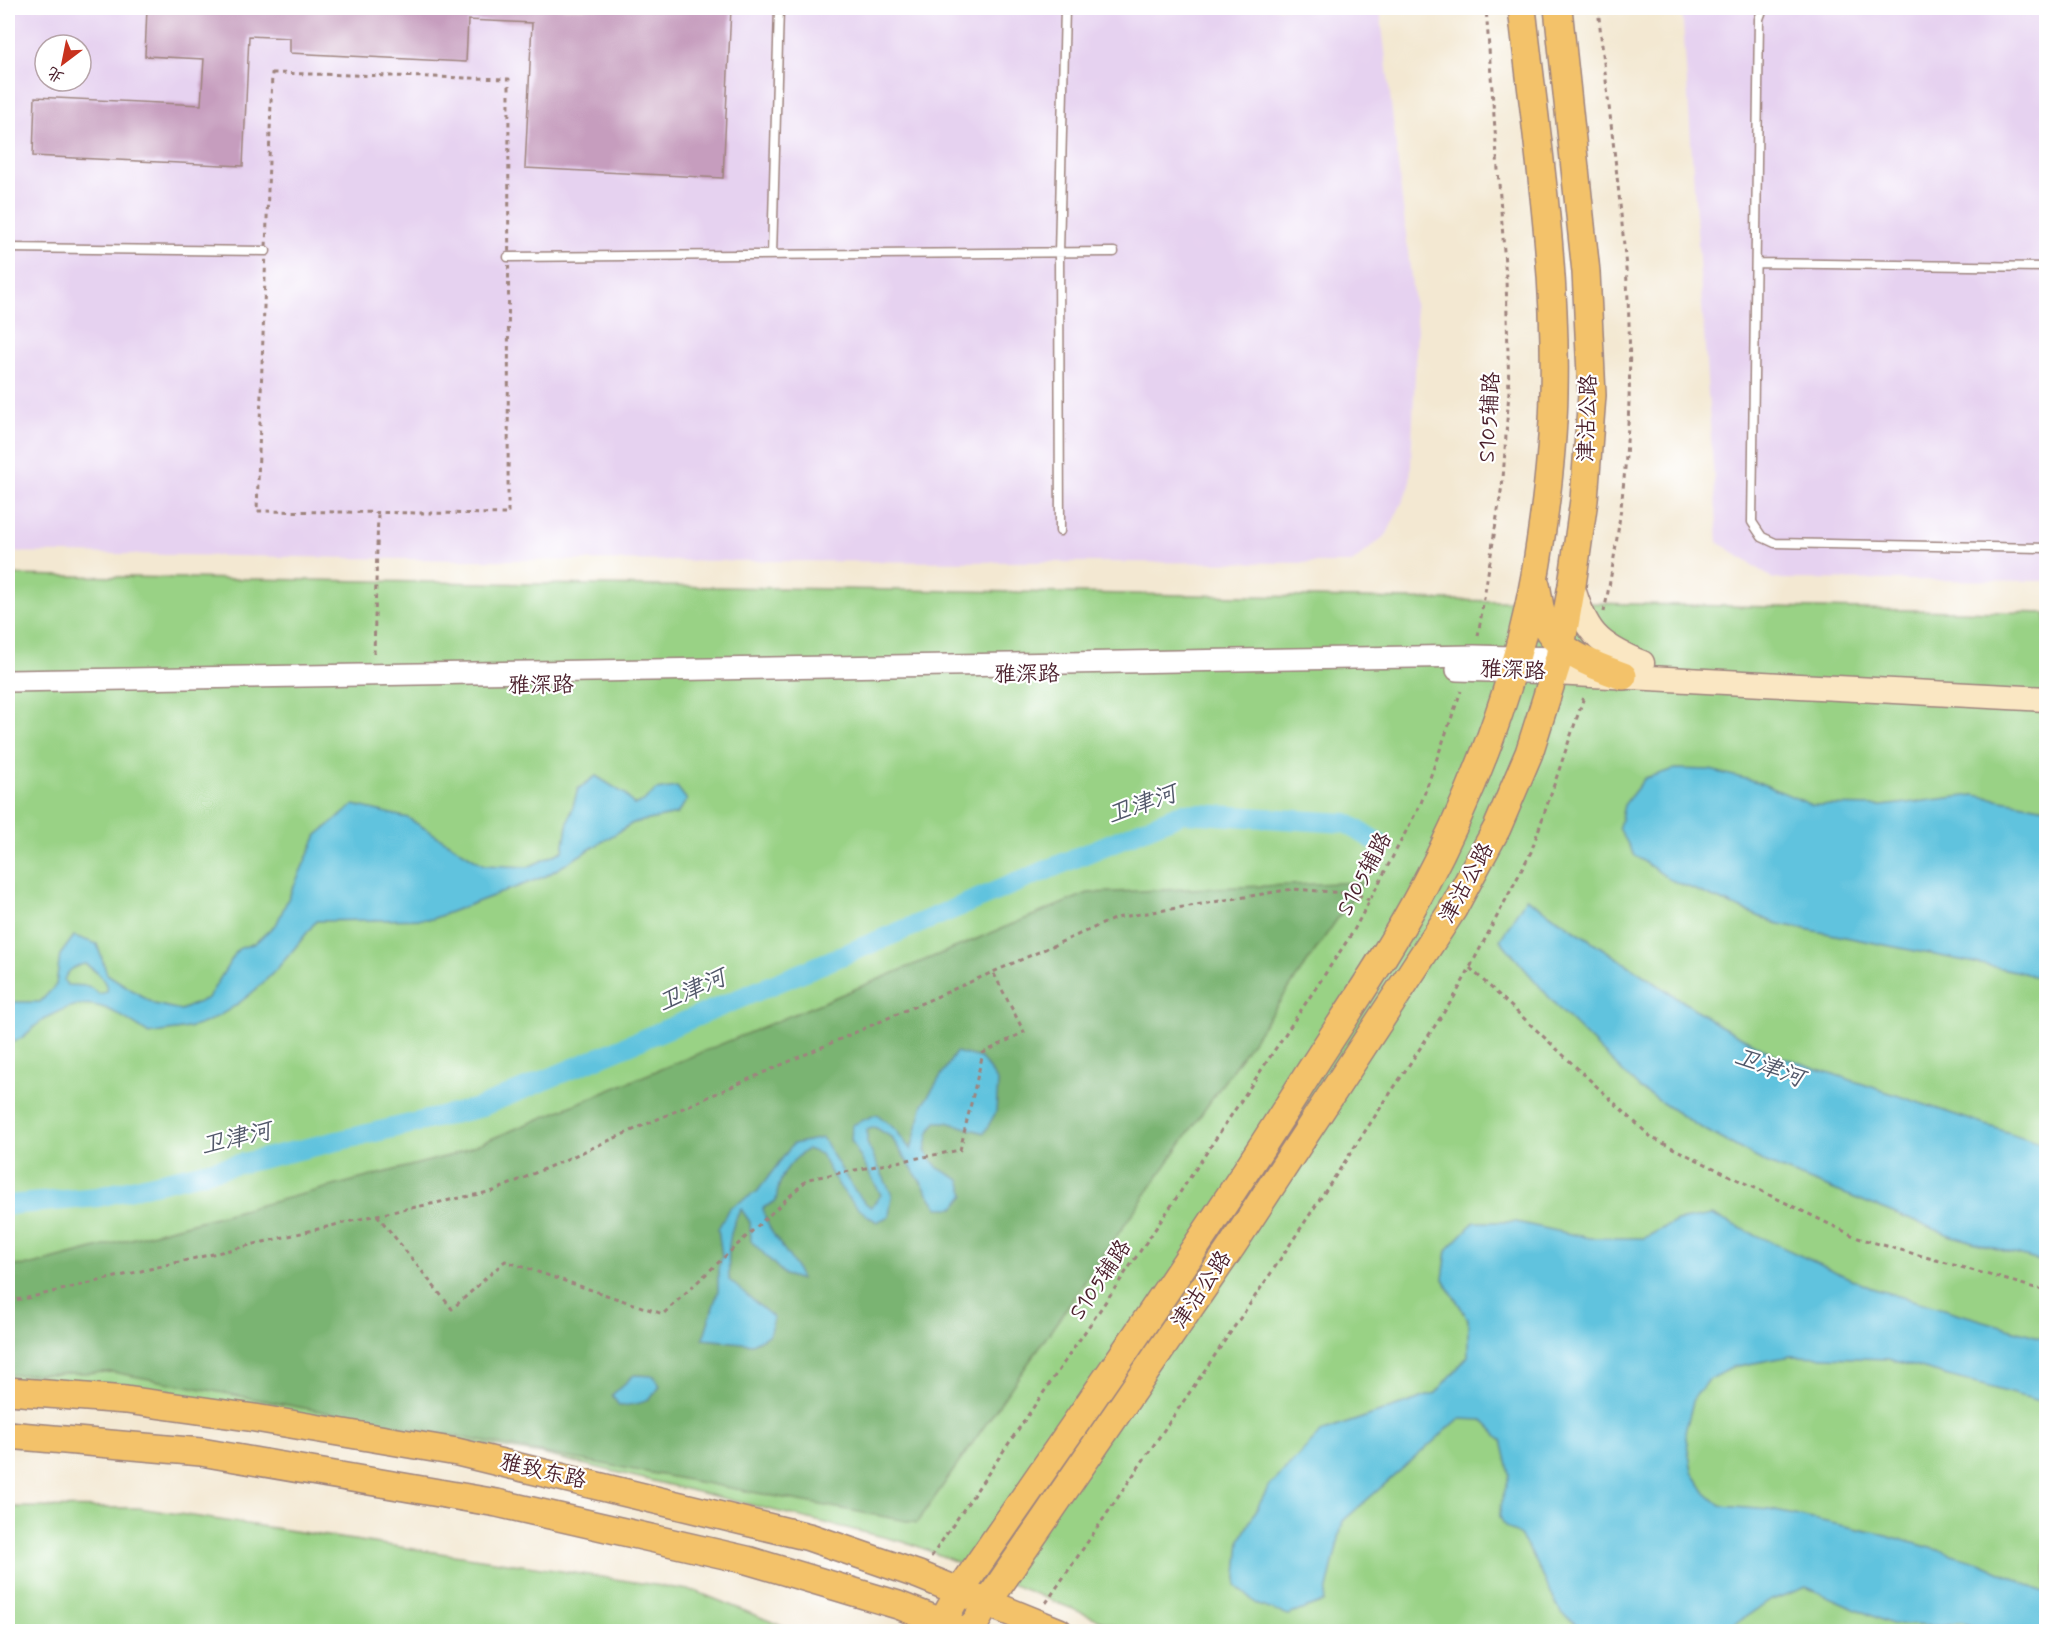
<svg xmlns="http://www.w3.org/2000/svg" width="2054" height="1639" viewBox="0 0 2054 1639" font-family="Mynerve,'LXGW WenKai TC',sans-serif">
	<rect width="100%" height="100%" fill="#fff"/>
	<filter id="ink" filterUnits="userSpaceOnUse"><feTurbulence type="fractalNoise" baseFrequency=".0167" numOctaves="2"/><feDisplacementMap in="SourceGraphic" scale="12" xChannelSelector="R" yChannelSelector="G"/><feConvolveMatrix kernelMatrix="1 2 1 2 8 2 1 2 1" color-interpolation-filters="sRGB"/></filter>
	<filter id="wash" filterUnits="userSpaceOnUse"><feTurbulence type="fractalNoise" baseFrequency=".008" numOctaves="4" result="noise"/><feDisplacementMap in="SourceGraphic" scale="24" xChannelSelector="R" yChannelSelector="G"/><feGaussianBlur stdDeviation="1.35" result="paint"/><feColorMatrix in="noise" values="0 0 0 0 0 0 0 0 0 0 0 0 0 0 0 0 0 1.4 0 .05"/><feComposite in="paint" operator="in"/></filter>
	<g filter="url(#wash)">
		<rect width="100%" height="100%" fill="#f3e8d2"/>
		<path fill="#e6d2f0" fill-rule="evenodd" d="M8 8H1380L1417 329 1410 486 1387 534 1352 563 464 560 8 552ZM45 45H81V81H45Z
			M1682 8H2046V581L1773 579 1718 542Z"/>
		<path fill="#99d285" stroke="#727858" stroke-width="1.5" d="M8 575 1311 597 2046 613V1631H1127L912 1544 541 1454 96 1386 8 1379Z
			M8 1507 139 1508 695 1591 795 1631H8Z"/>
		<path fill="#7ab472" stroke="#626a4e" stroke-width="1.5" d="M1363 882 917 1523 112 1372 8 1375V1266L32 1265 452 1155 1088 893Z"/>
		<path fill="#60c3de" stroke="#557184" stroke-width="1.5" fill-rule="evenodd" d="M1675 769 1710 770 1758 782 1812 805 1882 806 1974 795 2046 808V980L2020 972 1775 923 1671 880 1634 855 1619 828 1624 805 1645 778Z
			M596 776 625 794 634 805 644 801 656 790 677 787 687 800 677 814 633 823 546 876 432 919 316 921C285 962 249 1006 199 1025 184 1030 165 1031 149 1034 108 1007 88 990 42 1021 28 1030 26 1039 8 1044V1000L13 1002H40L56 985 60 955 74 936 97 944 107 974 154 1004 181 1010 208 998 238 949 255 943 277 923 317 835 354 805 408 818 484 865 528 867 563 851 567 826 578 789ZM85 964C96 971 107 979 107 992L99 994 88 986 67 985 64 980C68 970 74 966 85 964Z
			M1526 898 1719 1025 1773 1054 2046 1145V1263L1952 1236 1768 1164 1696 1125 1639 1088 1560 1010 1500 940Z
			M956 1052 981 1058 998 1082 996 1112 984 1133 947 1122H936L929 1132 925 1151 938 1168 960 1180 965 1195 954 1208H938L891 1137 875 1127 867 1130V1143L892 1195 889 1216 877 1222C850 1206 834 1181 821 1154L807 1149C787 1164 779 1176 776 1201L763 1208C767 1237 793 1253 801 1280L785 1275 751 1241 750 1222 741 1209C727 1232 728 1253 729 1280L774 1318 769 1335 752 1344 703 1339 718 1291V1270L722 1256 718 1229 729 1208 757 1192 793 1144 822 1138C835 1156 854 1197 871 1207L881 1195 851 1140 852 1125 877 1114 896 1130 911 1150 923 1104Z
			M1712 1215 1871 1288 2046 1339V1403L1888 1359 1791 1356 1733 1367 1707 1381 1694 1398 1685 1432 1692 1472 1706 1493 1721 1506 1771 1510 1886 1535 1976 1561 2046 1593V1631H1985L1981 1628 1962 1623 1930 1626 1891 1624 1806 1587 1769 1601 1725 1631 1593 1632 1581 1627 1561 1613 1531 1552 1520 1536 1505 1526 1500 1517V1506L1510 1475 1502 1440 1482 1420 1459 1419 1343 1521 1324 1602 1288 1615 1258 1605 1236 1586 1240 1540 1268 1488 1321 1432 1436 1393 1468 1356V1319L1443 1279 1447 1250 1474 1222H1516L1589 1238H1644L1677 1221Z
			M634 1375 654 1376 660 1386C649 1404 640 1404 619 1406L612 1395Z"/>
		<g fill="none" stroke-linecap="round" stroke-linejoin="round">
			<path stroke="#60c3de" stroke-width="20" d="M8 1205 98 1197 478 1108 1183 813 1346 823 1379 843"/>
		</g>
		<g id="blocks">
			<path fill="#c69dbe" d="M147 8H731L723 178 525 168 532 23 468 20 466 62 290 53V38L249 36 243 166 33 156 35 97 201 105 204 59 145 56Z"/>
		</g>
	</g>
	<g filter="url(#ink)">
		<use href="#blocks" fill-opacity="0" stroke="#9e847e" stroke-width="1.5"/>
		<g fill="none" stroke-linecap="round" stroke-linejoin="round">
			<defs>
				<path id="service" d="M1763 8 1759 19 1752 522 1762 537 1775 543 2046 548
					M8 248 266 251
					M772 255 779 8
					M508 257 1114 252
					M1756 263 2046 267
					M1060 531 1059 253 1065 8"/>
				<path id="tertiary" d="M1457 670 1554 673
					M8 681 1474 656 1559 658"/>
				<path id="secondary" d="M1572 585C1585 631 1597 645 1642 663
					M1554 673 2046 699"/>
				<path id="primary" d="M1536 585C1539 597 1539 610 1544 622 1557 652 1594 666 1623 676
					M8 1391 126 1400 255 1418 457 1452 809 1537 919 1575 1059 1632
					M8 1435 201 1452 497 1503 747 1560 898 1605 959 1629
					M937 1632 959 1592C1074 1425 1190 1261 1298 1090 1340 1023 1386 958 1423 888 1474 792 1516 683 1535 575 1545 515 1553 453 1554 392 1557 264 1536 135 1522 8
					M970 1632 987 1603 1232 1246 1453 909 1497 828 1529 753 1559 658 1572 585 1584 500 1592 395 1586 272 1558 8"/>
			</defs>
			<use href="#service" stroke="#9e847e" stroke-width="11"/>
			<use href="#tertiary" stroke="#9e847e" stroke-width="24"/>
			<use href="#secondary" stroke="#9e847e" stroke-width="27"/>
			<use href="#primary" stroke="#9e847e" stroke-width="30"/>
			<path stroke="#9e847e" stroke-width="3" stroke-dasharray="4.5 4.5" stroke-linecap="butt" d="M1598 8C1607 95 1619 182 1626 269 1635 383 1627 501 1604 612
				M272 73 509 79 508 514 257 511Z
				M1478 636 1503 479 1509 391 1506 278 1486 8
				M374 654 378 512
				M1470 968 1652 1138 1858 1238 2046 1291
				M377 1215 452 1309 505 1261 663 1314 808 1179 960 1150 983 1053 1024 1032 993 972
				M8 1300 23 1299 377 1215 494 1191 1116 918 1293 889 1357 894 1369 900
				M931 1557 1171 1206 1353 932 1421 803 1461 691
				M1046 1603 1271 1273 1456 994 1531 852 1585 694"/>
			<use href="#service" stroke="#fff" stroke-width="8"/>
			<use href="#tertiary" stroke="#fff" stroke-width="21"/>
			<use href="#secondary" stroke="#fae7c3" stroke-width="24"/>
			<use href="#primary" stroke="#f3c26a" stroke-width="27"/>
		</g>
	</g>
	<g text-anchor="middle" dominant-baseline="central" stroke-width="4.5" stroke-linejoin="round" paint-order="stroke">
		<g font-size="22" fill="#4a1f2b" stroke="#fff">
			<text transform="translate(1490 417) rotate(-87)">S105辅路</text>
			<text transform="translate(1588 418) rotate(-88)">津沽公路</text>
			<text transform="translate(1513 671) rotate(2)">雅深路</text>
			<text transform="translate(1027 675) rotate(-1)">雅深路</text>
			<text transform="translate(541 686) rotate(-1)">雅深路</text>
			<text transform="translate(1365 874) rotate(-62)">S105辅路</text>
			<text transform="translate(1467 883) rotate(-61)">津沽公路</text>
			<text transform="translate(1101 1280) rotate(-56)">S105辅路</text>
			<text transform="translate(1202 1290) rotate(-56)">津沽公路</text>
			<text transform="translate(543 1472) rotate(13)">雅致东路</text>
		</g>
		<g font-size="24" font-style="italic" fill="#52586a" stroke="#fff">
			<text transform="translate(1142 805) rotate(-19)">卫津河</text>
			<text transform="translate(692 991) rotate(-23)">卫津河</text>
			<text transform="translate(1769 1068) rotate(20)">卫津河</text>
			<text transform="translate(236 1139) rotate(-13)">卫津河</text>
		</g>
	</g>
	<rect width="2054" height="1639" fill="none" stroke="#fff" stroke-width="30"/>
	<g transform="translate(63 63) rotate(212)"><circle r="28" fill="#ffffff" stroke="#b7a5aa" stroke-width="1.5"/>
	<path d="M0-4.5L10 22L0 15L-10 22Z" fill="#c8321e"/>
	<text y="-9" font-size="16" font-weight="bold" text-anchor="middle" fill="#4a1f2b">北</text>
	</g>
</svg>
